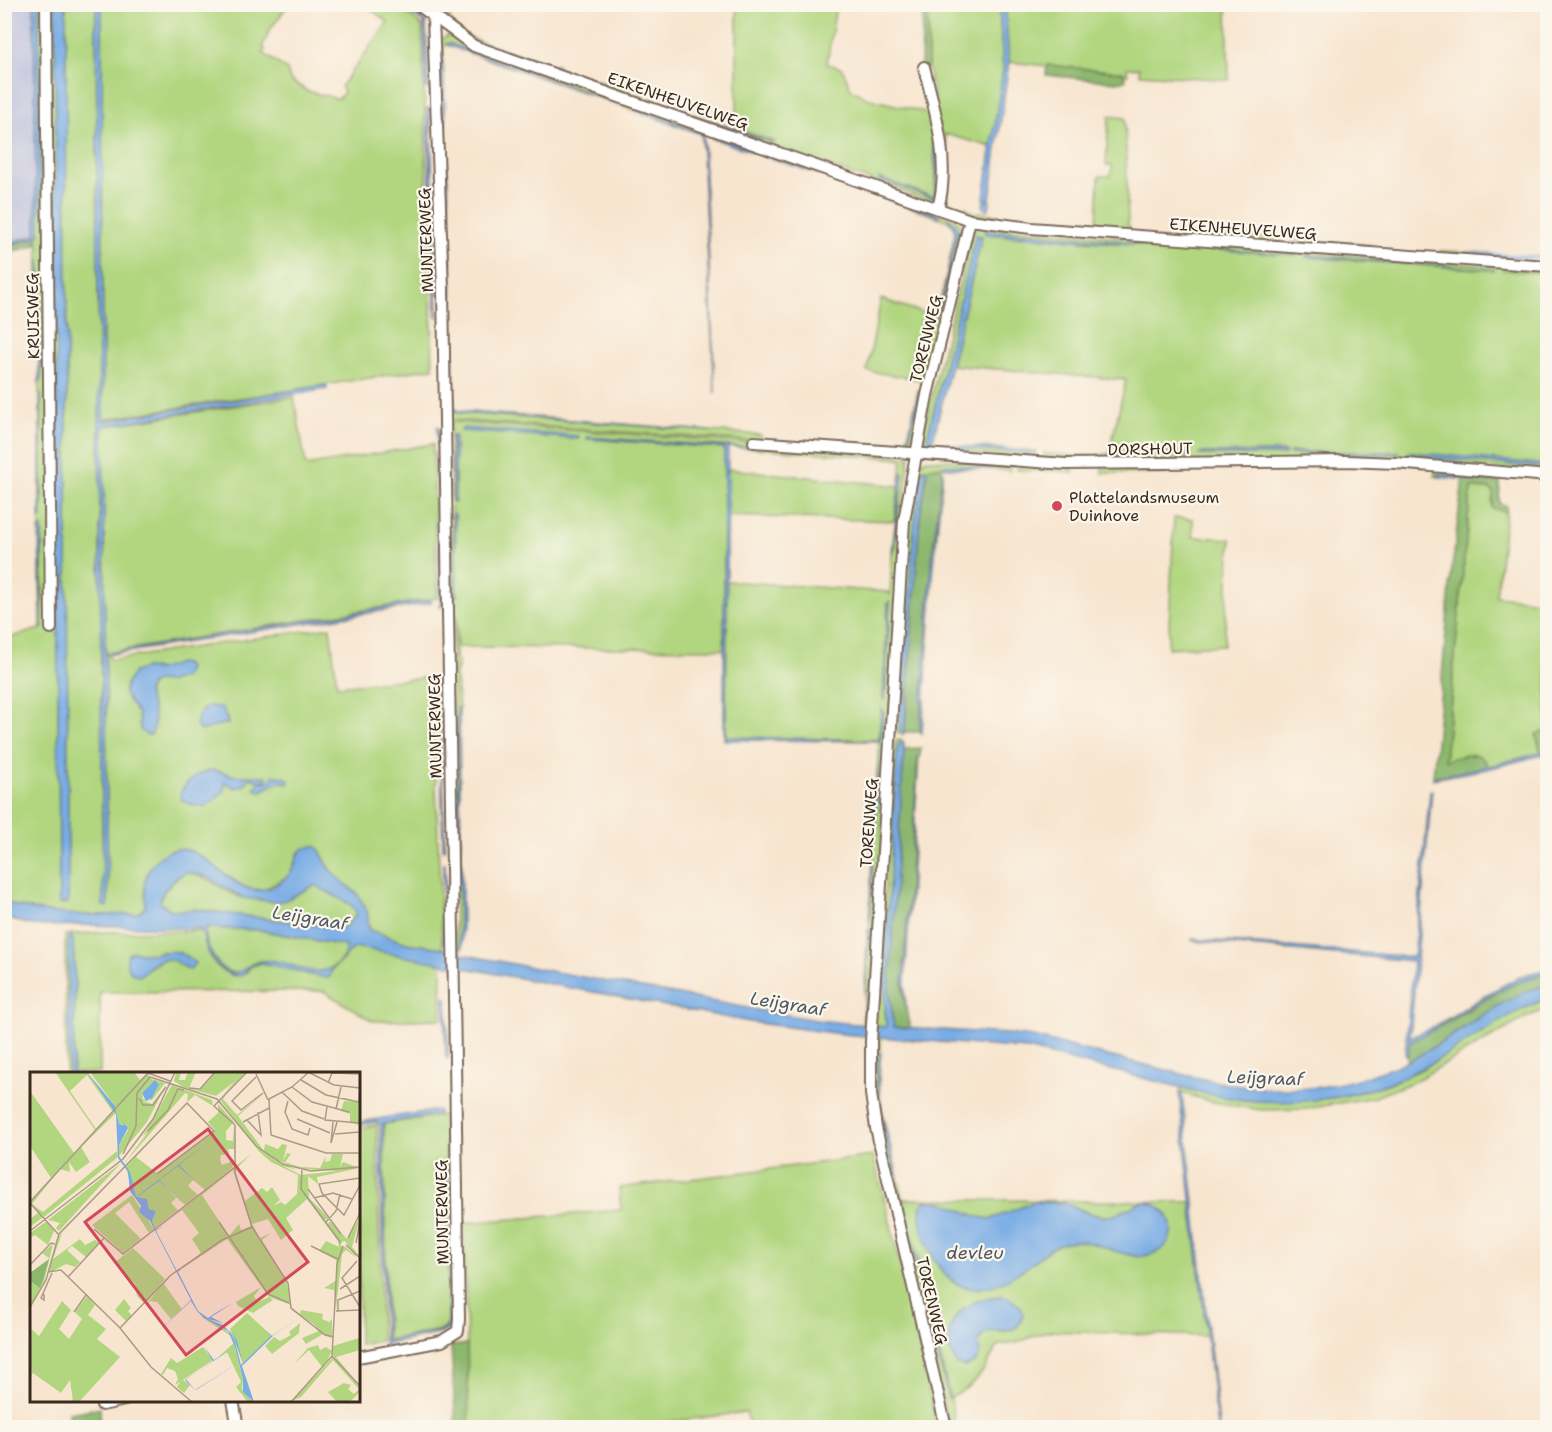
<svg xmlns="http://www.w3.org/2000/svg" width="1552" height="1432" viewBox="0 0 1552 1432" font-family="'Shantell Sans',sans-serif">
	<rect width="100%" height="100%" fill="#fbf7ec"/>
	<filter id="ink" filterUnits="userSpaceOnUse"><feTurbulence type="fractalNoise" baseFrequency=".0167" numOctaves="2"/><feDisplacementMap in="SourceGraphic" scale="12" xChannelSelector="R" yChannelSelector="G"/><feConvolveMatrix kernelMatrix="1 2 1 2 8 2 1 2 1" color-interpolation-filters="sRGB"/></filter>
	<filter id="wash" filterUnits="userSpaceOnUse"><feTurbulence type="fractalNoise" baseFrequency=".008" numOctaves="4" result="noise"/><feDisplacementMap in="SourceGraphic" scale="24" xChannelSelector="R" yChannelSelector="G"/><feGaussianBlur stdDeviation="1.35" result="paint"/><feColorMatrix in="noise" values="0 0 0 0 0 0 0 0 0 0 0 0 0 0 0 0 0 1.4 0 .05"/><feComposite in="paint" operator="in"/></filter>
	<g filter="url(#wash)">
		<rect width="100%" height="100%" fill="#f7e5cf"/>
		<path fill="#c0c2dd" d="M5 5H34L36 236 5 244Z"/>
		<path fill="#b1d67f" stroke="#76804e" stroke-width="1.5" fill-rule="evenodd" d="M39 5H55L59 901 60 904 68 903V895L66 5H96L103 905 106 907 108 906 103 421 102 5H288L267 34 268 35 263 45 265 50 263 53 287 70 290 80 307 91 338 99 344 92 341 86 388 22 365 5H397L422 26 433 368 105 419 104 426 294 397 306 466 433 444 437 598 106 653 111 660 330 627 337 686 432 677 442 948 406 943 369 930 367 911 358 895 330 870 319 849 314 846 299 852 289 876 263 890 246 888 192 852 145 890 147 896 145 908 137 914C93 916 46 917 5 902V639L43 628 42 529 40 528 41 395 39 394V382L41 380 40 261 38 260V249L40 248 37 238 40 233ZM179 663 170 682 156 681 150 686 147 693 152 708 153 731 140 729 138 714 152 668 159 670ZM209 706 221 707 228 720 216 724 200 713ZM214 770 235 776H264L262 780 263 782H269L276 776 285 777 288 784 280 781 261 791 258 785 260 781 249 778 245 785 235 788 225 782 224 792 205 807 190 804Z
			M435 5H441L443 8H445C448 13 449 18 453 24 471 45 515 51 541 60L537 65 472 40 436 13Z
			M737 5H836L827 64 842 68 851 89 866 98 933 114 938 144V199L932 202 693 119V114L723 127 775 144 737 129Z
			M928 5H999L1003 70 992 147 945 134 949 165 946 164 928 67Z
			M1005 5H1227L1229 80 1140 74 1139 68H1127L1128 74 1009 62Z
			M447 36H452L470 47 958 220 962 230 928 382 920 384 924 381 933 336 921 380 867 371 881 299 936 317 958 231 948 219V221L834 179V180L825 175 715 136 714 139 704 135 702 132 636 109 635 111 625 108V106L609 100 448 43 444 45 443 55 440 56 452 397H454V412L761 435V440L754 441 453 420 450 417 439 40Z
			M555 64 558 65 557 68 594 81 595 79 665 106 666 104 670 105 664 109 554 71Z
			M1109 116 1125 118 1128 226 1130 227V232L1075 228 1072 225 1073 222 1097 223 1099 176H1111L1112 165H1106Z
			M949 175 946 202 960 206 959 208 965 209V207L968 209V210L978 214 979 212 998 215 997 217H978L945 207 943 201 945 177Z
			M1005 216 1064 223 1062 227 1005 221Z
			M981 226 1547 270V272L1502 270 1547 274V465L1409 453 1411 456 1547 468V473L1444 464 1068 461 1044 457V452L1046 454 1098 457 1099 455 1109 454 1126 380 951 365 982 237 978 235 976 236 926 443C934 447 1027 456 1037 451L1032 459 925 449 921 440 972 232ZM984 233 1296 255 986 234ZM1306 255 1494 270 1306 257ZM1285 452V455H1199L1200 453Z
			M1223 234 1282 238 1278 243 1220 239Z
			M1291 240 1371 245 1370 248 1292 242Z
			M1440 251 1491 253 1492 258 1442 255Z
			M918 390 924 393 913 445 910 448H903L905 444 906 446Z
			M456 422 754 443 910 457 904 500 869 1026 863 1024V1014V1017L865 1016 879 742 881 740 883 710 881 711 879 740 726 737 727 581 889 592 890 596 892 553 894 552 903 473 901 472 902 458V459L724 446V649L457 647V617L455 616V660L458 661V670L455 671 459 708 457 709 459 853H461L462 865 459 866V947H462L461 954 455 952 450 423ZM452 436H455V501L453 502ZM454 514 455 515 456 596H455ZM890 602 885 699 883 700 888 603Z
			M927 459 1010 464V471L946 465 922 469 914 527 899 727 900 732 904 733 902 735 895 731 908 513 920 463Z
			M1019 464 1071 467 1074 472 1017 470Z
			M1102 467H1159L1166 474 1102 473Z
			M728 469 899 486 894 521 727 516Z
			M1436 469 1499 475 1501 480 1500 482H1490V479L1441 474H1438L1439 477 1434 476Z
			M1471 488 1490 489 1493 492 1492 508 1506 512 1496 596 1547 602V730L1536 735 1541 753 1487 767 1486 762 1473 754 1445 761Z
			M1174 518 1193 519V537L1231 539 1224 645 1168 648Z
			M896 740H901L904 744 902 743 898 745 884 980 886 1027 875 1026 895 741Z
			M186 872C210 877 220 890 241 897 258 904 298 890 315 885L350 904 356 911V916L345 927 336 928 193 909C180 913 169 912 160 902 161 890 176 877 186 872Z
			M206 928 259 930 346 946C346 952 344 958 339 962 319 983 296 963 274 961 269 961 261 960 256 962 250 964 245 969 240 971 226 976 218 965 212 954 207 946 204 937 206 928Z
			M202 931 216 965 233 976 246 973 251 966 262 963 287 968 309 975 330 977 332 970 355 947 442 963 441 1019 373 1021 323 991 100 992V1073H73L75 985 73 939 69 1073H66L65 935 103 932ZM134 951C144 955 152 956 162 951L190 970 171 959 161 960 139 976Z
			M1547 999V1009L1527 1017 1413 1082 1375 1097 1305 1109 1262 1110 1213 1102 1181 1093 1180 1086C1260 1109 1345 1108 1420 1070 1464 1047 1500 1015 1547 999Z
			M875 1037 882 1038 879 1066V1096L896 1178 898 1179 901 1190 899 1191 948 1399 950 1398 903 1199 1191 1202 1207 1336 1047 1331 1016 1343 999 1345C992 1353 989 1362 984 1370 975 1382 964 1391 951 1398L955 1427H949L876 1115ZM936 1201C955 1204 973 1222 993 1218 1019 1212 1027 1199 1059 1202 1075 1204 1089 1217 1107 1216 1125 1215 1135 1201 1154 1203L1137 1256C1112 1251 1090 1238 1065 1242 1050 1245 1042 1255 1031 1264 1009 1281 971 1300 948 1278 941 1271 930 1256 929 1246 928 1237 935 1211 936 1201ZM1006 1296 1021 1307 1017 1327C991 1342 981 1312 976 1362L965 1367 957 1365 950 1351 956 1316C969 1301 986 1296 1006 1296Z
			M445 1115 448 1323 445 1328 440 1330 387 1340 384 1124Z
			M377 1125 381 1341 359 1345V1128Z
			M873 1156 889 1217 937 1427H750L746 1412 622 1428 469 1427 464 1223 621 1210 619 1188Z"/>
		<path fill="#8cb76e" stroke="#647046" stroke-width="1.5" d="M923 5H928V67H921Z
			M1047 65 1123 72 1126 80 1117 82 1046 75Z
			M36 238 37 245 5 254V246Z
			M943 466 932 561 921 732H905L920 516 927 476 926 469Z
			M1463 479 1500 482 1499 503 1507 506 1506 512 1492 508 1493 492 1490 489 1471 488 1445 760 1466 755H1478L1486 762 1487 767 1433 777 1451 576Z
			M1547 730V751L1541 753 1536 734Z
			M921 748 920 756 918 757 903 982C903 999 907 1011 910 1028L894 1027 889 991 904 749Z
			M1547 973V985C1501 995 1451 1040 1407 1062L1410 1040C1420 1036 1430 1032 1439 1027 1475 1007 1507 982 1547 973Z
			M467 1344 469 1427H456L451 1346Z
			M100 1408V1427H70L69 1413Z"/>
		<path fill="#78ace5" stroke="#5a6b82" stroke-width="1.5" fill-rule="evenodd" d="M34 5H39L40 233 36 238 5 246V244L36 235Z
			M55 5H66L68 895V903L60 904 59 901Z
			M96 5H102L103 421 327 385V389L103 426 108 906 106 907 103 906Z
			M399 5H404L426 23 429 89 426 88 424 23Z
			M999 5H1005L1009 62 990 199H988L990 202 989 209 986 210 983 207 984 201H986L984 198 1003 70Z
			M448 43 609 100 626 107 446 45Z
			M440 55H443L452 289 454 397H452L448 235Z
			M427 108H430L438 317H436Z
			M636 108 703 133 715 393 701 134 635 111Z
			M695 115 775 142V143L694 116Z
			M931 121 937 149 936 199 879 180V178L934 197 936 175Z
			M715 136 825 175 827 177 714 139Z
			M835 178 939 215V216L938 217 834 181Z
			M948 218 956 225 958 231 940 311H939L955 233 953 226 948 221Z
			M985 230 1296 255 986 234Z
			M976 235 982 236 932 444 929 446 926 443Z
			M1306 255 1495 270 1306 257Z
			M38 260H40L41 380 39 382Z
			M918 392 920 394 908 446H906Z
			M40 393 41 395 42 518 40 519Z
			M455 409 459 411 710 431 458 413 453 410Z
			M437 427 439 428 442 607H440Z
			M463 428 578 436 579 437 578 439 461 431Z
			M452 436H455V502H453Z
			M587 437 750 448 728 447 726 737 879 740 882 709 884 712 881 741 724 740V448L587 439Z
			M946 445 1034 451 1035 452 1025 453 946 448Z
			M1285 452V455H1199L1200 453Z
			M1289 452H1399L1400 454H1290Z
			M1410 452 1547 465V468L1410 456 1408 454Z
			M1190 453 1189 456H1109L1110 454Z
			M946 465 991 467 992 469 946 468 944 466Z
			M922 469 927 471 920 516 904 733 900 732 899 727 914 527Z
			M943 471 934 566 922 733 920 729 932 561Z
			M901 472 903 473 893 553 892 552Z
			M1438 474 1490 479 1491 480 1490 482 1439 477Z
			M453 514H455L457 596H455Z
			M42 528 41 630 39 529Z
			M431 600V603L109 655 110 653Z
			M890 602 885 699 883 700 888 603Z
			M179 663 185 664 188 668 185 677 170 682 156 681 150 686 147 693C152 706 158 722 151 735H146L140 729 138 714 124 694 126 684 134 672 146 668 159 670Z
			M440 693 441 694 445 850H443Z
			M209 706 223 708 228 724C214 723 211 732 199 730L197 727C195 718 200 709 209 706Z
			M457 708H459L461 853H459Z
			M901 742 904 744V749L889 991 894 1027 1008 1034 1033 1037C1075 1048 1116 1058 1158 1068 1202 1079 1247 1091 1293 1089 1331 1088 1373 1077 1408 1061 1454 1040 1499 996 1547 985V999C1500 1015 1464 1047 1420 1069 1355 1103 1278 1109 1207 1094L1027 1049 841 1034 750 1022 355 947 332 969 330 977 326 978 262 963 251 966 241 976C223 976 212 963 206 947 204 940 204 934 200 929 162 928 125 926 87 925 55 925 35 930 5 917L4 902C46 917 93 916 137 914L145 907C147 898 143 890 145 880 147 872 153 862 160 857 196 826 226 893 261 890 274 889 288 878 294 867 296 861 297 854 302 850 305 847 310 847 315 846L319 849 330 870 358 895 367 911 369 930 406 943 442 948 461 954 769 1012 816 1020 886 1027 884 980 897 752 898 745ZM186 872 207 877 243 898 275 902 284 901 315 885 350 904 356 911V915L345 927 336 928 193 909C180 913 169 912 160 902 161 890 176 877 186 872ZM206 928 259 930 346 946C346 954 342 961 335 966 312 980 294 962 272 961 267 961 262 960 258 962 252 963 247 968 241 971 227 977 219 966 212 955 208 947 204 938 206 928Z
			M1547 751V753L1542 755 1488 769 1433 779 1434 777 1493 765Z
			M879 752 876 826H874V803Z
			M919 756 905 982 906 1011 903 982Z
			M214 770 235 776H267L266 780H262L263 782 269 781 274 775 289 779 288 784 280 781 261 791 254 789 260 781 249 778 245 785 235 788 225 782 224 792 205 807 190 804 182 800 180 794C188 779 197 772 214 770Z
			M1432 790 1410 1037C1450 1022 1484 991 1525 975 1532 972 1540 971 1547 970V973C1498 984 1456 1018 1411 1042L1410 1041 1407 1056 1405 1054 1413 961 1193 941 1192 939 1414 957 1430 791Z
			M874 834 870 918 869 921 873 836Z
			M443 863H445L447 944H444Z
			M462 865V947H459V866Z
			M868 930 869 932 864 1018 867 931Z
			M71 936 73 939 75 985 73 1074 69 1073 68 938Z
			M134 951C161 961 170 939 195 963L190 970C179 963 167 954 154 963 148 967 145 972 139 976 127 973 125 964 128 954Z
			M444 998H447L448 1058H446Z
			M881 1052 879 1078 881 1108 898 1178 897 1179C887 1151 870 1078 881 1052Z
			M1179 1093 1182 1094 1219 1427H1217Z
			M446 1109H448L450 1200H448Z
			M438 1110 439 1114 383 1124 386 1341 443 1331 449 1325 448 1211H450L452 1325 449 1329 442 1333 384 1345 380 1125 376 1122 359 1125V1122Z
			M900 1190 921 1272 949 1399 899 1191Z
			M925 1201 942 1202 979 1217 991 1219 1034 1202 1064 1203 1088 1213 1105 1217 1114 1215 1142 1202C1174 1203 1181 1240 1157 1252 1131 1266 1100 1239 1073 1241 1053 1243 1044 1254 1030 1265 997 1289 961 1304 936 1262 927 1247 917 1224 921 1206Z
			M1006 1296 1021 1307 1023 1315C1016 1344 989 1319 978 1341 982 1355 979 1362 965 1367L957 1365C933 1325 965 1296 1006 1296Z"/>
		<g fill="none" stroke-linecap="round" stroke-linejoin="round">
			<path stroke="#78ace5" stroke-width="3" d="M1463 253 1548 258"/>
		</g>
	</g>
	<g filter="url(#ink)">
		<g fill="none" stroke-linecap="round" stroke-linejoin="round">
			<defs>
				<path id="minor" d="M46 4 51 628
					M417 4 474 46 970 220 1031 228 1548 266
					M924 67C935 111 951 163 938 208
					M754 442 1066 464 1346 461 1396 463 1548 476
					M358 1357 442 1341 458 1331 459 1319 443 289 433 17
					M233 1400 238 1428
					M102 1405 125 1400
					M946 1428 876 1128 871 1094V1041L904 521 927 395 970 220"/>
			</defs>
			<use href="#minor" stroke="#7d6b5c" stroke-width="14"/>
			<use href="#minor" stroke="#fff" stroke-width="10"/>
		</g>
	</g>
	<circle fill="#d1495b" stroke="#fbf7ec" stroke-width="2" cx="1057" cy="506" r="6"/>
	<g text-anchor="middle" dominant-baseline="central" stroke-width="4.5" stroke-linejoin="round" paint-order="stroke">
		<g font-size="16" fill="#3b2a1e" stroke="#fbf7ec">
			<text transform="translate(678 101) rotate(19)">EIKENHEUVELWEG</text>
			<text transform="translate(1243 229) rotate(4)">EIKENHEUVELWEG</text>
			<text transform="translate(426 240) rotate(-92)">MUNTERWEG</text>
			<text transform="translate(33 316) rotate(-91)">KRUISWEG</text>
			<text transform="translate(926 339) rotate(-76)">TORENWEG</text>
			<text transform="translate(1150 449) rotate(-1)">DORSHOUT</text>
			<text transform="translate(435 726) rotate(-91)">MUNTERWEG</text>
			<text transform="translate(869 823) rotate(-86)">TORENWEG</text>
			<text transform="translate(442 1212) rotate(-91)">MUNTERWEG</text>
			<text transform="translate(932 1301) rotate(77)">TORENWEG</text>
		</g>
		<g font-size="16" fill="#3b2a1e" stroke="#fbf7ec" text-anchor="start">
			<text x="1069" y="497">Plattelandsmuseum<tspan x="1069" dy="18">Duinhove</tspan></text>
		</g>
		<g font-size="18" font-style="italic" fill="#505864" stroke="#fbf7ec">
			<text transform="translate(310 918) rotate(9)">Leijgraaf</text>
			<text transform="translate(788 1004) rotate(9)">Leijgraaf</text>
			<text transform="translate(1265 1078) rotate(2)">Leijgraaf</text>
			<text x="975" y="1253">devleu</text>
		</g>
	</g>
	<g transform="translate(30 1072)">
		<rect width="330" height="330" fill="#f7e5cf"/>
		<path d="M25 0H57L86 41 51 75 60 90 46 100 39 90 40 100 30 97 2 132 13 140 87 79 88 85 14 145 6 137 13 145 0 155V147L8 141 1 133 0 129 21 106 0 74V19L44 81 65 58ZM57 3 83 40 66 57 40 19ZM60 0H104L110 8 118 1 121 7 135 11 122 28 113 29 122 32 136 13 117 50 89 84V73L98 58 95 52H89L85 34ZM122 11 129 13 125 21 119 29 113 27 112 21ZM146 0H151L149 8H155L158 0H166L159 16 169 18 185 0H216L192 24 205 9 186 24 153 15 144 9ZM142 13 182 28 183 34 165 23 157 30 158 22 155 21 93 93 118 60 113 64ZM197 22 193 27 207 43 234 22 208 44 234 79 235 72 248 77 252 72 257 73 253 89 257 81 261 82 255 90 270 95 290 96 296 84 295 90 300 89 302 82H313L310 95 313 90 330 96 287 105 288 112 278 104 279 126 299 146 294 148 298 152 300 149 317 167 330 145 322 175 330 185 324 183 315 169 311 170V174L316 175 327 186 316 178 312 182 306 237 304 218 294 216 307 208 306 188 289 179 296 169 309 175 308 169 277 127 256 146 263 158 251 168 238 147 222 152 230 166 241 161 232 168 256 208 262 236 270 242 271 238 293 242 292 247 299 250 302 247V266L293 262 276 272 272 266 289 259 285 253 263 239 259 232 239 225 197 167 147 200 171 181 162 167 169 161 152 138 126 158 221 82 205 98 215 129 232 116 237 120 242 115 250 128 243 134 251 130 255 133 267 122 268 103 241 90 224 75 229 79 191 29V28ZM241 86 273 97 307 99 271 103 253 94 267 98ZM203 98 221 154 211 158 209 152 199 164 172 123ZM314 29 330 30V53L320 51V42L311 39ZM154 33 106 85 127 101 185 58 178 50 188 41V32L204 50 196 59V68L203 69 204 54 205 77H198L199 82 191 83 190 87 192 93 203 89V95L175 118 163 108 158 114 168 123 155 133 129 109 146 126 141 131 148 138 125 156 122 149 126 139 119 137 117 127 108 128 103 121 96 95ZM91 91 29 159 26 156 30 151 18 148ZM95 95 32 161 23 187 50 167 55 173 65 168 69 171 56 185 42 174 37 178 50 190 45 195 36 192 21 200 19 198 25 176 30 163ZM102 123 124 157 119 161 99 130 85 141 111 167 93 181 62 153ZM17 149 24 159 18 173 5 163 0 166V161ZM23 172 14 209 6 225 0 233V209L10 216 19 186 12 181ZM103 176 135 207 115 232 107 224 105 212 84 191ZM139 204 134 212 152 237 141 247 127 230 120 229 114 235ZM231 215 224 224 227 230 239 225 243 228 223 241 208 234 206 230ZM57 224 65 233 58 243 76 257 67 267 90 285 49 330H43L40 308 31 321 3 301 0 305V256L9 264 32 229 41 238 29 257 39 267 52 247 45 240ZM94 227 101 236 98 239 102 244 96 249 85 238ZM161 229 172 244 191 254 202 264 213 307 212 317 223 330H218L206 315 211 310 197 280 187 286 204 271 201 264 173 246ZM217 241 242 264 213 292 200 257ZM270 251 269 261 242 282 235 274 244 265 250 269 261 263 259 260ZM329 266 330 278 306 285 330 314 327 313 330 315V319L326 324 319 330H307L298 320 314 311 321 313 318 317 324 322 329 317 303 288 271 325 260 330 293 296 279 278 264 292 278 276 288 273 290 278 296 275 302 279 293 296 302 286 306 288 303 283V274ZM173 275 183 288 153 308 160 313 154 321 147 315 150 310 145 313 148 307 145 299 137 296 133 303 131 302 141 286 147 291Z" fill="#b1d67f" fill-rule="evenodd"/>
		<path d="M19 187 14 205 10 216 0 209V201Z" fill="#8cb76e"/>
		<path d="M57 0 85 34 89 52 94 53 92 49 98 56 89 73V84L100 100 106 125 186 64 149 93 166 110 148 94 129 108 154 133 129 109 107 125 117 127 119 137 126 139 122 149 126 158 134 153 126 159 147 199 151 197 148 200 168 239 178 246 187 240 175 220 187 240 203 231 181 245 193 251 202 260 207 269 213 291 202 260 193 251 178 247 193 253 201 261 205 270 211 293 241 264 234 257 242 264 246 261 272 244 245 262 212 294 224 330 213 320V307L205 275 156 307 165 318 209 290 166 318H165L155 308 183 289 174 274 184 288 205 275 198 259 174 246 167 239 161 229 127 261 161 228 120 149 109 140 111 134 100 119 98 100 88 86 86 42ZM125 8 129 13 122 26 116 29 112 21Z" fill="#78ace5"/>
		<path fill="none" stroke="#ac9a88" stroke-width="1.5" d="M217 0 184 34 205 53V101L222 155 258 211 261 236 295 263 304 265M226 2 238 28M120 5 187 27 226 74 253 92 281 99 330 95M226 5 202 29 211 38 233 21M271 8 296 23 329 30 330 16 304 13 278 0M298 11 302 1 330 2M262 15 282 30 319 40M159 16 170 17 185 0M252 20 272 39 294 47M109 26 113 33H123L136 15M258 29 255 40 262 57 278 63 280 56M297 35 295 48 330 51M306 37 311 15M267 47 300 61M217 48 231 63 228 40M213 50 239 36M303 50 301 71 307 50M118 59 138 38 148 17 154 18M305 62 330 60M241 63 296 81H330M241 63 239 27 262 15 279 0M93 82 106 54 107 21 120 5M272 98 271 117 311 171M330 106 289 112 292 121 314 143 330 113M278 117 311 162M284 126 303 121 322 127M0 130 118 1 140 9M0 131 29 163M189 150 238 222 259 231M296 150 306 139 310 122M64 157 93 182 205 95M0 159 93 87 123 47 145 0M318 166 330 141M326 171 330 149M316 173 330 186M281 174 308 187M327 189 312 206 330 235M0 193 21 171 25 172M18 200 31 198 90 256 121 295 162 330M38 205 74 166M310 217 330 204M14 222V228L11 226 22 201M0 235 16 208 29 162 157 31 184 59 127 102M306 239 330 238M308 239V228L330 219M44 240 56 223M90 256 141 203 192 168 222 155M302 284 307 192 313 174M302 284 330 314M261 330 302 284"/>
		<path fill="#d1495b" fill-opacity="0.15" stroke="#d1495b" stroke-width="3" d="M178 57 278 190 156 283 55 150Z"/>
		<rect width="330" height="330" fill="none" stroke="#3b2a1e" stroke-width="3"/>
	</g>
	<rect width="1552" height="1432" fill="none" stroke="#fbf7ec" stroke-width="24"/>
</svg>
